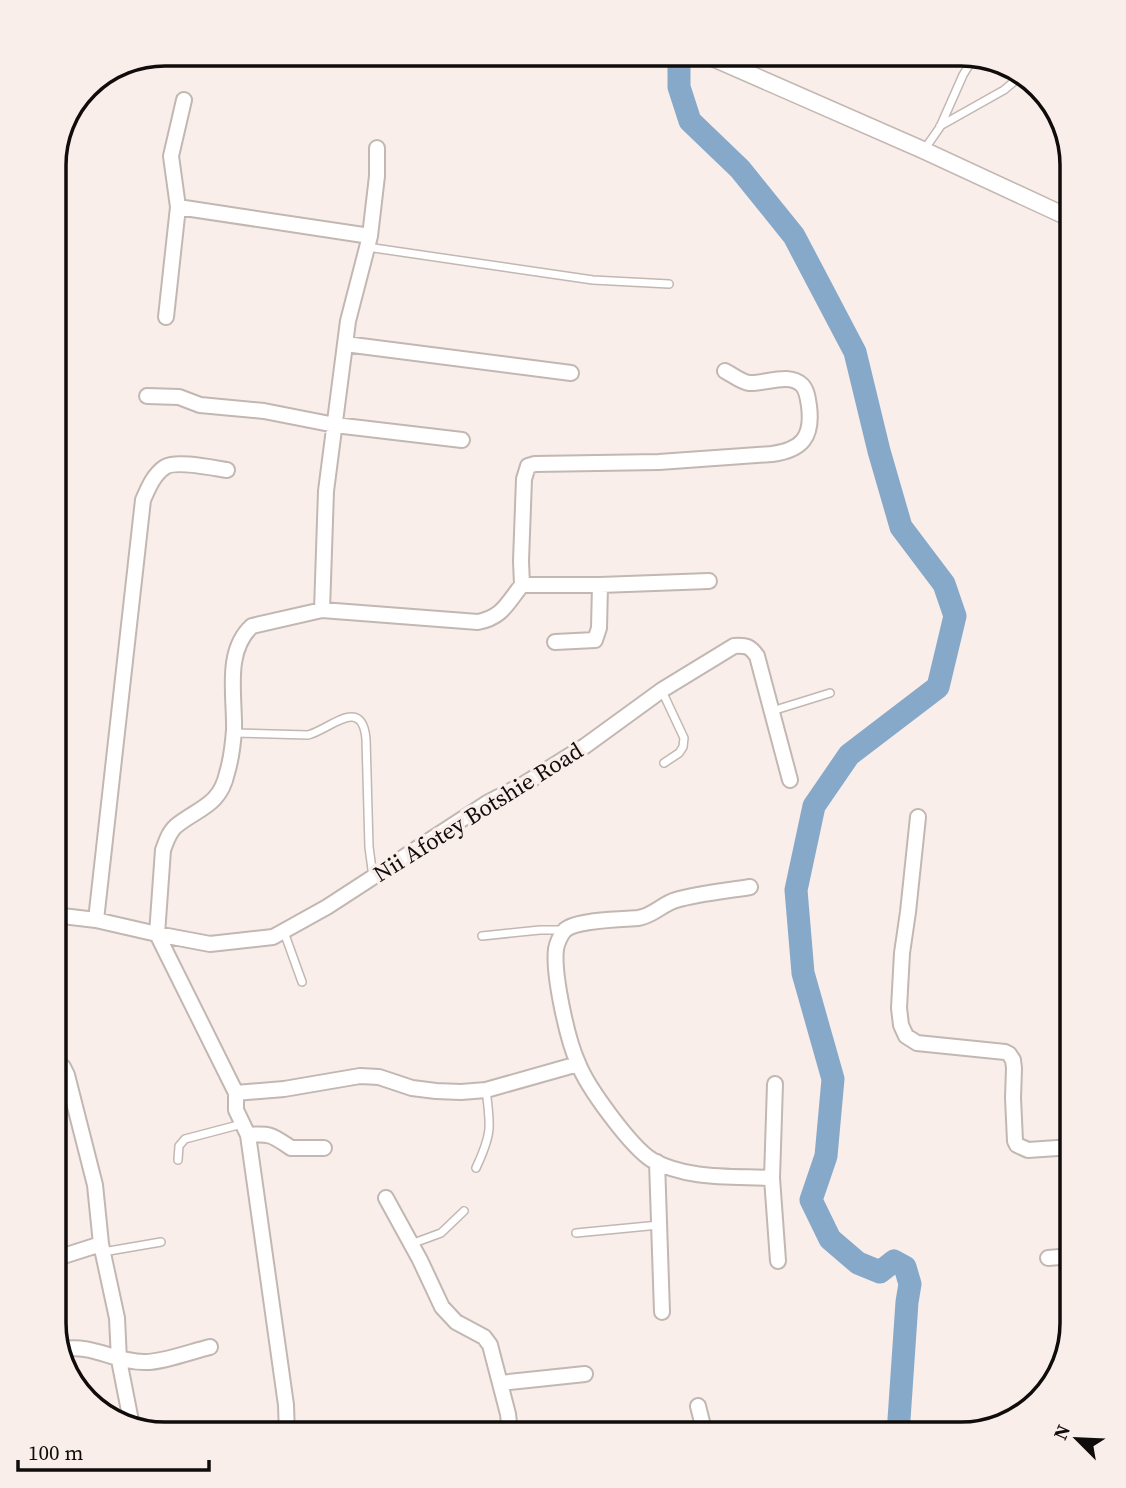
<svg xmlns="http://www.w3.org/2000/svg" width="1126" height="1488" viewBox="0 0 1126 1488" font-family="'Source Serif 4',serif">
	<rect width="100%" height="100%" fill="#faeeea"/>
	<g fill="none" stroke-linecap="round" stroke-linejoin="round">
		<path stroke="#86a9ca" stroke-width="23" d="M679 54V87L690 121 740 169 794 236 855 352 879 451 901 527 944 584 955 616 938 687 849 755 814 806 796 890 803 973 833 1079 826 1156 811 1200 830 1239 858 1263 880 1272 894 1261 905 1267 910 1284 907 1302 898 1434"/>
		<defs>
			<path id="service" d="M940 126 1004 90 1022 75
				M924 150 940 127 963 75 974 57
				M367 247 593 280 669 284
				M662 691 684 738 683 747 679 753 664 763
				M1069 705 1072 707
				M772 711 830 693
				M234 733 308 735C329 730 362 695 366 739L369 847 373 877
				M284 932 302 982
				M482 936 540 930H564
				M178 1160 179 1146 185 1139 242 1124
				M476 1168C492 1134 491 1127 486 1090
				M576 1233 659 1225
				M411 1244 441 1233 464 1211
				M103 1252 161 1242"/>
			<path id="minor" d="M178 207 370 236
				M166 317 178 207 171 156 184 100
				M345 344 571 373
				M147 396 179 397 200 405 264 411 335 425 462 440
				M522 585H600L709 581
				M322 610 326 491 348 321 370 236 377 176V148
				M555 642 595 640 599 628 600 585
				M918 817 908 912 902 953 899 1008 901 1025 906 1036 917 1043 1005 1052 1009 1054 1013 1060 1014 1068 1013 1098 1015 1141 1017 1145 1028 1150 1072 1147
				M750 887C726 891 700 893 676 900 662 904 653 916 638 918 622 919 576 920 565 930 561 934 557 943 556 949 553 974 567 1039 578 1063 587 1087 631 1147 652 1160 688 1180 732 1176 772 1178
				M54 915 96 920 157 934 210 944 273 937 327 907 487 803 524 784 585 746 662 690 734 646C746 645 750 646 757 656L790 780
				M96 920 143 500C148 489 153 475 165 467 176 460 213 468 227 470
				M54 1059 63 1067 67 1075 95 1185 101 1244 117 1318 119 1360 132 1426
				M775 1084 772 1178 778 1261
				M236 1093 284 1089 360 1076 379 1077 412 1088 436 1091 461 1092 486 1090 578 1064
				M248 1135C272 1133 273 1136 291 1148H324
				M657 1162 662 1312
				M386 1198 420 1260 442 1307 456 1322 484 1337 490 1345 508 1414 509 1423 501 1434
				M1048 1258 1072 1256
				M54 1259 101 1244
				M62 1349C95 1344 113 1362 144 1362 160 1363 193 1351 210 1347
				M500 1383 585 1374
				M698 1406 705 1434
				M287 1434 286 1405 248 1135 236 1110V1093L157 934 163 850C166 842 169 832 176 826 198 808 220 806 227 773 231 760 233 744 234 730 235 697 224 651 252 626L322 610 478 622C503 617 507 603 522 585L521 561 524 479 528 466 535 464 659 462 772 454C802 450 813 437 809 406 808 399 807 390 802 385 789 372 765 384 749 383 741 382 733 375 725 371"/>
			<path id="tertiary" d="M704 54 923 150 1072 219"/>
		</defs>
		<use href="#service" stroke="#c2b7b2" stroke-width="10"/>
		<use href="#minor" stroke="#c2b7b2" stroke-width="18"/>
		<use href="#tertiary" stroke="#c2b7b2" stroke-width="19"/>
		<use href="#service" stroke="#fff" stroke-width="7"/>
		<use href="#minor" stroke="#fff" stroke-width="14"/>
		<use href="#tertiary" stroke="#fff" stroke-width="16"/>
	</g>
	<g text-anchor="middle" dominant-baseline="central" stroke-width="7" stroke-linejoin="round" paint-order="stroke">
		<g font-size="23" fill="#100c0b" stroke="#faeeea">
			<text transform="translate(478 812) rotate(-32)">Nii Afotey Botshie Road</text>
		</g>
	</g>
	<path d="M0 0H1126V1488H0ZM165 66H961A99 99 0 0 1 1060 165V1323A99 99 0 0 1 961 1422H165A99 99 0 0 1 66 1323V165A99 99 0 0 1 165 66Z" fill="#faeeea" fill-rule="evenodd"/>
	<path fill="none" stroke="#100c0b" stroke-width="3.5" d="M165 66H961A99 99 0 0 1 1060 165V1323A99 99 0 0 1 961 1422H165A99 99 0 0 1 66 1323V165A99 99 0 0 1 165 66Z"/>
	<g transform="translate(1077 1439) rotate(294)" stroke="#faeeea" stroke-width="5" paint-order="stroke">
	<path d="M0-5L12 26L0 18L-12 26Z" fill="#100c0b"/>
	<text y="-10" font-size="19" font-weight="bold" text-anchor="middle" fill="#100c0b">N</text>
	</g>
	<path d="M18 1460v10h191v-10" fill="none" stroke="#100c0b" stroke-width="3.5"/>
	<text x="28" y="1460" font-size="21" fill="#100c0b" stroke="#faeeea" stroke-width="5" paint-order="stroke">100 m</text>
</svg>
